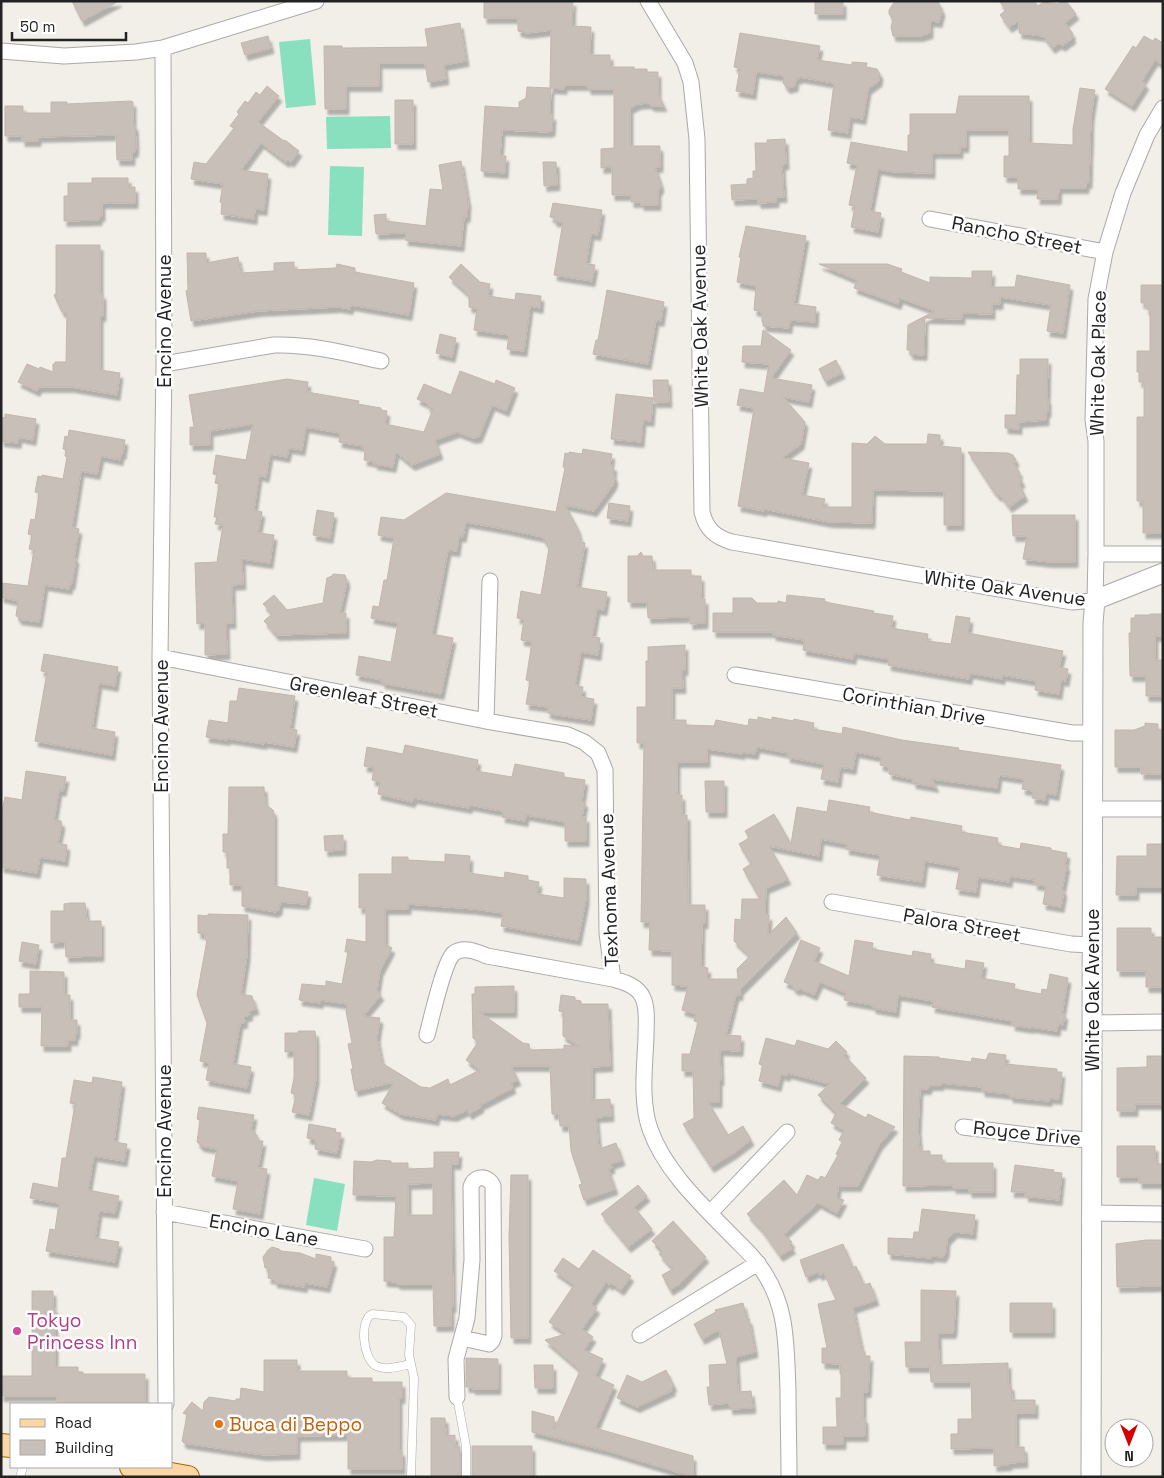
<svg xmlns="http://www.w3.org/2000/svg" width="1164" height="1478" viewBox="0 0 1164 1478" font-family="'Space Grotesk',sans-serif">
	<defs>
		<filter id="shadow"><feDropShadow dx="3" dy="5.5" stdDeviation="1" flood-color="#0004"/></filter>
	</defs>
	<rect width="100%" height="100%" fill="#f2efe9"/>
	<path fill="#88e0be" d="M310 39 316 105 286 108 279 42Z
		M390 116 391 148 327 149 326 117Z
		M330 166 364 167 362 236 328 235Z
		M314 1178 345 1184 337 1231 306 1225Z"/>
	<path fill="#c7bfb8" stroke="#c4b6ab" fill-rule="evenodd" filter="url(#shadow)" d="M72 1H119L82 21Z
		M484 1H573L572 26 591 27 590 55H610V67H634V69H647V72H658V94L664 106H652L648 103 638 104 630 108V146H660V167H655L661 185 660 189 658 191V205H641V202H631V195H612V167L601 168V149L614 148V89H588V85H564V89L551 88 550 115H553L552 131H549V132L502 130 500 156H506L505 173 481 171 485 106 519 108V102L526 98 527 87 550 88 551 30 527 33 518 31V18H484Z
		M815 1H843V14H815Z
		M895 1H938L942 11 939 22 930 21V33L920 36H893L891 27 893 20 889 14V10Z
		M999 1H1034L1038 6 1043 2 1058 4 1061 1H1066L1076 14 1065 23 1073 34 1071 35 1073 38 1062 46 1060 44H1058L1052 48 1043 36 1019 33V21L1009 27 1000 15 1006 10Z
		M460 23 466 61 444 65 446 79 428 82 425 63H379V86H346V109H325L324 46H342V48L428 47 425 29Z
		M740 33 820 46 817 60 852 65V62L867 63 866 67 877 69 880 74 879 81 868 89 863 119 850 117 848 133 828 130 834 83 799 77V79L796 78 795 86 787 88 783 83 784 76 756 72 753 94 736 91 740 68 734 67Z
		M268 36 271 48 245 55 241 43Z
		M1144 36 1153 41 1155 38 1163 43V65L1155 60 1142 81 1146 84 1132 106 1105 89 1133 46 1136 48Z
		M267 86 279 96 258 122 284 141 285 140 299 151 291 162 288 160 286 162 261 143 241 170 268 174 264 210 255 209 254 219 221 214 222 203 220 202 223 184 191 179 194 162 206 164 234 128 230 126 239 114 237 112 245 101 248 103 256 92 260 95Z
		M1080 88 1095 90 1091 116 1089 183H1086V188H1059L1058 199H1037L1038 189H1018V177H1004V156H1009V130H966V147H960V153H932V173L894 172 878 169 870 211 881 213 878 232 851 227 855 206 849 205 857 165 847 163 851 142 908 152V135H910V114H956L959 96H1029V143L1073 145V129Z
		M395 100H413V144H395Z
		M131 101 133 102V125H135L136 146 135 152H132V160H117L116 135 38 137V141H22V136H5V106H23V113H51V102H67V104Z
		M785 139 786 164 782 165 784 197H776V202L758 203V199L732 200 731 185 747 184V179L753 178V171H756L755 143H767V140Z
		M461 161 468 203 467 217H464L461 246 405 240 406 233 376 234 374 215 386 214V221L426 226 430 189 443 190 439 165Z
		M543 162H556L557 185 544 186Z
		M92 178H128V187H135V203H102V216H99V220L64 221V196H68V183H92Z
		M553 203 602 210 598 235 591 234 586 264 595 265 592 281 554 275 563 222 554 221V218L550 217Z
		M746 226 806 236 794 304 816 307 815 322 790 320 789 328 763 326V322H762V312L754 310 756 286 737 282 741 257H739Z
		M56 245H100V294H103V316H100V370L120 373 117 395 72 387H39L37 391 18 382 27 364 39 369 40 367 53 372V364H55V362H66L67 312H62L54 295 56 294Z
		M187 253H206V263L238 257 241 273 274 271V263L294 262V270L336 268 337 264 355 268V272L414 283 409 315 351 305 350 309 338 307 258 311 191 321 186 291 188 290Z
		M461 264 480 282 490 284 488 296 515 300 516 293 541 296 540 308 530 306 524 351 507 349 509 335 474 330 477 308 469 307V295L449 277Z
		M819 264H887L902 269 901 272 930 283V277L972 278V271H992L991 287H1015L1017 275 1070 285 1063 333 1047 331 1051 305 1000 297V304H992V314L962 313V319L925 318 924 355 910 354V350H907L908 325 935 311 900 298 898 304 854 288 857 280Z
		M1141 285H1163V533H1143V501H1137V417H1144V382H1139V372H1137V351H1150V317L1149 309H1146V303H1141Z
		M607 290 664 302 661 321 656 320 648 364 593 354 596 340H598Z
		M763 330 791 350 771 378 812 385 809 402 783 397 805 422 801 444 782 458 809 463 802 495 825 499 823 507H852V443L867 444 875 436 885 444H927L928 434 940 435V446L961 448V525H944V492L940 491 873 490 872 523 829 522 764 509V511L738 506 754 408 737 405 740 389 764 393 769 364 742 362 743 346H761Z
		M440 334 456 338 452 357 436 353Z
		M1020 359H1048L1047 399H1048V412H1046V420L1019 422V429L1005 428V415H1016L1017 375H1020Z
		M836 360 842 373 825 381 819 369Z
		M460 371 495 384 496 380 515 388 506 411 492 405 479 437 473 438 457 432 435 440 440 454 412 465 396 452 393 467 374 464 375 462 364 460 365 450 363 449V446L339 442 340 433 306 427 302 450 289 448 287 457 270 454 266 477 259 475 254 510 262 512 258 533 274 535 270 563 242 559 243 584 232 585 233 623H226L227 654 205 655V623L197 624 195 563 217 562 223 525 215 524 217 517H214L219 484 215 483 217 475 213 474 216 455 246 460 253 424 210 431V445H190V427H194L189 395 287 379 308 382 307 392 359 401 358 404 381 408V410L387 411 385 424 424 432 433 409 427 407 428 404 417 399 424 384 451 395Z
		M653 380H668L669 402H654Z
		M616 394 653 398 651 421 643 420 641 442 611 439Z
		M5 414 36 419 33 440 19 437 18 443 1 441V417L5 418Z
		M69 430 125 440 123 454H121L120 460 101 456 97 474 81 471 72 527 79 529 74 558H76L72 584H70L69 589 45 585 39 622 18 619 19 617 16 616 18 601 1 597V583L28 586 34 550 29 549 32 535 28 534 31 519 35 520 39 493 35 492 38 476 42 477V475L63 479 67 457 65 456 66 450 63 449 65 436 68 437Z
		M583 449 612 454 610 465 614 466 613 473 615 479 613 485 594 511 565 505 577 527 581 542 585 543 577 587 607 592 604 610 597 609 592 637 600 638 598 655 581 652 575 685 583 687 581 697 594 699 591 720 551 714 547 712 548 707 526 704 530 681 526 680 532 642 521 640 524 619 517 618 521 591 541 595 549 548 542 537 510 530 466 522 463 537 459 536 457 551 448 550 432 634 453 638 441 694 382 683V680L356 675 359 656 391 662 398 623 371 618 373 606 379 607 384 580H387L394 538 378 535 381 517 404 520 446 493 556 512 565 468 563 467 565 453 569 454V452L582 454Z
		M968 452 1008 453 1013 455 1016 460 1014 464 1020 473 1018 474 1022 482 1019 484 1025 496 1009 507 1000 495 998 496 992 489Z
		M609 503 630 506 628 521 607 518Z
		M317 510 334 513 330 538 313 535Z
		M1012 515H1075V562H1050L1023 559 1027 536H1013Z
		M641 552 643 556H652L653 570H691V576H701V599H705V623L690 624V617L648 618 647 602H628V556H637Z
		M333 574 345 575 347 581 340 613H346V633L276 635 264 621 272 614 263 604 274 595 287 610 323 603 327 578 332 576Z
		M787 595 825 599 824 601 830 603 874 611 873 613 893 616 891 628 928 634 927 641 951 644 956 616 970 618 968 633 1063 651 1059 667 1068 669 1066 681 1061 680 1059 694 1035 690 1036 681 1002 675V679L970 673 969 679 888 665 889 659 854 653 853 659 803 650 804 640 773 635V632H713V613H733V598H752L757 603H778V601L786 603Z
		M1150 614H1163V636H1155V660H1163V696H1146V676H1130L1129 633H1131V618H1135V615H1150Z
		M685 645V670H682L683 688H672V720H686V725L714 726 716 720 748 726 749 719 758 720V717L772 720V717L793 721 794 719 814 723 813 729 842 734 843 727 902 740 959 748 958 750 1061 765 1056 795 1046 793 1045 800 1032 798 1033 791 1022 789 1024 779 999 775 997 788 932 779 936 787 913 783V779L889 774V767L880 765 881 757 856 752 853 769 840 767 838 782 821 779 824 764 787 757 788 753 757 747 755 754 742 752V754L707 749V762H677V795H682V815H687L688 905H705V923H702L701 967 708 968 707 979H738L737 969 750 956 734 941 735 919 741 920 742 899H760L743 869 751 864 739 844 749 838 745 831 774 814 791 844 797 807 827 812 829 800 870 807 869 812 910 820 911 817 962 826 961 832 998 838 997 845 1020 849 1021 843 1051 848V850L1067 853 1065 865H1067L1062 890 1064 891 1061 907 1043 904 1046 886 1034 884 1035 880 1010 876 1009 882 978 877 976 892 956 889 960 867 925 861 922 882 877 875 880 855 846 849 847 844 821 839 819 856 769 846 788 879 766 888 765 915H769L768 935 786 917 797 933 740 990V995H736L726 1035 741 1036 740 1051 720 1050 721 1080H719V1102H708L728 1135 743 1126 751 1140 734 1153 711 1167 683 1124 694 1118 693 1071H682V1054H690L698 1022 694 1021 696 1014 682 1010 688 986 672 985V951L649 950 650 922H641L644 743H637V707H646V661H648V647Z
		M44 654 118 667 115 686 99 683 92 728 115 732 112 755 35 741 47 672 41 671Z
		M239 688 295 696 290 729 297 730 294 747 264 742V744L227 738V740L206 737 209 720 228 723 230 701H237Z
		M1145 723 1158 724V730H1163V774H1141V767H1115V730H1134L1145 726Z
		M405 745 478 760 476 771 512 777 515 764 564 773V777L585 780 582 801 585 802 582 817H586V841H565V822L526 815 525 821 502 817 503 811 496 810 470 805 469 808 414 798 412 802 378 794 380 782 372 780 374 768 364 766 367 747 403 754Z
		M26 771 66 777 63 791 59 790 54 820 61 821 62 824 58 843 67 845 65 861 40 857 37 873 1 867V815L5 797 22 800Z
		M705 781H724V812H706Z
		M229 787H264L265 804 273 810 274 814V886L308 892 306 904 280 902 279 910H277L276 912 242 906V885H230V868H227V852H223V834H228Z
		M343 835V850L325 851 324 836Z
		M1147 844H1163V887H1136V895H1116L1117 856H1147Z
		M445 854 470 856 469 873 504 878 505 872 528 876V880L539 882 537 894 564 898V878L586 879V900L578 940 501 926 503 913 474 909 408 904V909H385V944L392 948 380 971 377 990 381 995 363 1016 380 1018 377 1038 382 1063 421 1087 430 1088 448 1079 450 1085 480 1070 466 1060 478 1042 473 1038 472 994H475V987L514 986V1012H479L523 1043 529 1044 530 1050 564 1049V1045L579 1046 563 1036V1012L559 1011 561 995 575 997V1000L581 1001V1004H608L610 1066 592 1067V1100L610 1099 611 1116 596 1117 599 1149 616 1143 622 1160 611 1164 612 1168 608 1169 615 1189 584 1200 579 1185 582 1184 571 1151 569 1126H560L559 1114H552L550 1066H511L518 1080 511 1083 513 1088 480 1105 481 1107 469 1114 467 1110 454 1116 437 1114 436 1120 400 1114 382 1103 394 1082 355 1091 351 1069H353L348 1044 352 1043 346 1011 347 1004 321 1000 320 1003 299 1000 302 984 326 986V981L342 984 348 952H345L347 939 366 942V908H359V874H392V857H408V860L445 862Z
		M70 903H85L87 921H101V956L66 957 65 942 51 943V911H64V904Z
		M208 914 248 915 247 956 241 994 252 996 256 1009 249 1011 250 1015 244 1017 245 1022 240 1024 233 1064 251 1067 247 1088 206 1080 209 1063 200 1061 207 1023 197 995 207 940H205V934L198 933V915L208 916Z
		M1117 928H1151V937H1163V987H1146V971H1117Z
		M801 940 820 948 814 961 849 976 855 940 873 943 872 949 912 956 913 951 931 954 930 963 965 969 966 960 984 963 981 978 1015 984 1014 989 1041 994 1042 989 1047 990 1050 974 1068 978 1062 1014H1065L1063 1025 1058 1024 1057 1031 1031 1027V1028L1012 1025 1013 1021 932 1007 933 1001 898 995 896 1012 873 1008V1005L844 1000 846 993 820 982 814 995 801 989 797 990 793 988 792 985 784 982Z
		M22 942 39 945 36 964 19 961Z
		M30 971 64 972V995H70V1020H77V1034H75V1040H68V1046H41L42 1007H19V994H30Z
		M298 1031H315L316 1039V1079L309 1115 292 1112 296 1095 291 1093 294 1078V1051L285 1052V1033H298Z
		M766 1038 795 1046 797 1040 828 1049 836 1041 847 1052 844 1055 866 1078 840 1104 866 1118 868 1114 895 1127 879 1145 858 1186H838L837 1199 844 1200 837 1213 818 1203 784 1234 792 1242 790 1245 793 1248 780 1256 761 1229 747 1214 784 1180 797 1195 807 1175 818 1180 821 1176 825 1178 838 1155 836 1154 842 1142 839 1140 844 1130 831 1123 836 1113 818 1095 830 1084 788 1073 787 1076 781 1074 778 1086 759 1081 762 1068V1065L759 1064Z
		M989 1053 1006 1055 1005 1064 1057 1069V1072H1062L1059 1099 1049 1098V1101L1010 1097V1094L982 1091V1087L941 1083V1085H930L928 1089H920L918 1129 920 1151H930V1155H942V1163H993V1192H969V1188H953V1185L903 1186 904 1056 939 1057V1058L971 1062 972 1058 986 1060Z
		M1147 1056H1163V1104H1135V1111H1117V1068L1147 1067Z
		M93 1077 122 1082 114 1142 127 1144 124 1161 94 1156 88 1190 119 1196 115 1213 99 1211 95 1238 119 1242 115 1262 46 1251 50 1229 55 1230 59 1203 30 1198 33 1183 58 1188 62 1158H66L75 1104 70 1103 74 1080 92 1083Z
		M199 1107 254 1115 251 1130H254L259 1141H263L258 1168 267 1169 260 1214 233 1209 238 1181 212 1176 217 1149 201 1146 197 1142 200 1120 197 1119Z
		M309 1124 336 1129 335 1132 341 1133 337 1153 315 1149 316 1140 307 1138Z
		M1117 1146H1155V1160H1158V1164H1163V1183H1139V1177H1117Z
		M434 1152H459L458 1164H451L453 1307H451V1326H434L433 1284H397V1282L384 1281V1237H394L396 1196 353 1195 354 1161 371 1162 377 1160 391 1161V1163H408V1169L434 1168ZM433 1183V1215H408V1184Z
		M1015 1165 1054 1170 1053 1172 1062 1173 1059 1200 1025 1196 1026 1192H1011Z
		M511 1175H528V1338H511L509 1237Z
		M638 1185 647 1196 634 1207 652 1229 628 1247 601 1214Z
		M922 1209 975 1215 973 1234 955 1232 947 1240 946 1252 943 1257 931 1256V1258L888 1254V1238L913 1239 914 1232H919Z
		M673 1221 706 1257 681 1283 670 1290 662 1275 673 1269 659 1254 662 1251 652 1241Z
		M1146 1240H1162L1163 1286 1117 1287 1116 1244Z
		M843 1244 853 1268 856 1266 864 1285 870 1283 876 1300 853 1308 862 1351 865 1352V1356H870L868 1392H863V1418H865V1436H843V1444H823V1427H837L836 1398H841V1374H840V1364L822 1363V1348H827L818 1304 836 1300 824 1273 819 1275 818 1272 806 1277 800 1260Z
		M272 1247 279 1249 281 1251 300 1253 316 1259V1254L331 1257V1261L334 1262 327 1287 305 1283 304 1287 274 1282 275 1279 268 1278 269 1268H265L263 1257 268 1250Z
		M593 1250 631 1276 621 1290 611 1283 610 1285 606 1282 591 1304 597 1308 582 1329 593 1337 584 1350 603 1359 595 1376 614 1385 595 1428 693 1456V1477L608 1451 532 1432V1411L554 1417V1430L579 1373 580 1370 545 1340 566 1334 549 1322 574 1285 554 1271 563 1258 579 1269Z
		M921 1290 956 1291 954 1330 953 1333H938L939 1365 1008 1363V1385H1011L1012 1400H1035V1413H1016V1447H1024L1025 1462 1009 1463V1465L994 1466V1448L951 1449V1434H958V1419H972L971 1382H931L930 1367H906L905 1342H921Z
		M32 1291H53V1308H55V1367H78V1372H83V1374H145V1404H57V1396H1V1376H32Z
		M743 1303 747 1319H749L755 1352 736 1357 738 1392 751 1391 753 1408 730 1409 729 1403 709 1405 707 1387H710L709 1365 727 1364 719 1330 702 1339 694 1324 716 1312 715 1310Z
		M1010 1303H1052V1332H1010Z
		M466 1358 498 1359V1389H472L473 1387H466Z
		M264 1360H297V1371H347V1378H372V1382H402V1398H399V1451H402V1469H348V1435L297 1436V1454L264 1455 184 1443 182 1441 187 1415 183 1413 192 1402 203 1411 204 1402 209 1397 236 1401V1399H240L241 1388 264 1392Z
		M534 1365H553V1388H535Z
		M666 1370 674 1386 671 1388 673 1390 637 1407 617 1398 627 1375 642 1382Z
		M431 1418H445L446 1436 455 1435V1446L460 1447V1477H431Z
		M472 1446H532V1477H472Z"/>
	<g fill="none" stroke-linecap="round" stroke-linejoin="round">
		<defs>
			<path id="service" d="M457 1397 466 1446V1477
				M20 1477 23 1467
				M411 1477 414 1378 409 1355 411 1325 404 1317 372 1314C359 1321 363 1359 376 1366 386 1371 401 1366 411 1364"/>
			<path id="minor" d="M648 1 685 63 691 82 697 139 702 512C706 529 715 537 732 542L1072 602 1095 600 1096 554V441L1093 420 1096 299 1105 252 1123 193 1147 135 1163 108
				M163 48 164 364 160 657 166 1404
				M1 51 64 56 136 52 163 48 316 1
				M930 219 1105 252
				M164 364 274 345C311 344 345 353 381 361
				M1096 554H1163
				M160 657 486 721 568 735 584 742 598 753 605 770 607 933 613 979C624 982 638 986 643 998 648 1009 646 1024 646 1036 645 1066 640 1100 650 1129 665 1172 704 1207 735 1239 743 1247 752 1255 758 1264 788 1303 786 1343 788 1390 788 1419 789 1448 789 1477
				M735 675 1072 733H1093
				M486 721 490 581
				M1093 809H1163
				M832 902 1071 944 1092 945
				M1092 1023 1163 1022
				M427 1035C431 1020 444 961 454 953 464 946 477 952 487 956L613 979
				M963 1127 1044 1137 1091 1140
				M164 1212 365 1249
				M710 1213 787 1132
				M1091 1213 1163 1214
				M640 1335 758 1263
				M457 1397 456 1359 467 1318 472 1260 471 1187C474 1175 488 1175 493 1186L494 1336 492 1341 489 1344 462 1338"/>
			<path id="tertiary" d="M1091 1477 1093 623 1095 600 1163 573"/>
			<path id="primary" d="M1 1445 11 1446
				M131 1467 188 1477"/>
		</defs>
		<use href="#service" stroke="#a9a9a9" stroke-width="9"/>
		<use href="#minor" stroke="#a9a9a9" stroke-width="17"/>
		<use href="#tertiary" stroke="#a9a9a9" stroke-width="21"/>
		<use href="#primary" stroke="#a06b00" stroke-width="24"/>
		<use href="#service" stroke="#fff" stroke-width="8"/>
		<use href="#minor" stroke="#fff" stroke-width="15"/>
		<use href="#tertiary" stroke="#fff" stroke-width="19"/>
		<use href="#primary" stroke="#fcd6a4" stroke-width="22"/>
	</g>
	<circle fill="#d1479c" stroke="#fff" stroke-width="2" cx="17" cy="1331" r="5"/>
	<circle fill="#e8710a" stroke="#fff" stroke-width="2" cx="219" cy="1424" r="5"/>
	<g text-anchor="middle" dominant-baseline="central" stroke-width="5" stroke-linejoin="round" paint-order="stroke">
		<g font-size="19" fill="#222" stroke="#fff">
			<text transform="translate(1017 235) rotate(11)">Rancho Street</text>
			<text transform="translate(164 321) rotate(-90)">Encino Avenue</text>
			<text transform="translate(700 326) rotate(-91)">White Oak Avenue</text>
			<text transform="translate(1098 363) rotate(-89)">White Oak Place</text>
			<text transform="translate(1005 588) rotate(8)">White Oak Avenue</text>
			<text transform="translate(364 697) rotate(11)">Greenleaf Street</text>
			<text transform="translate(914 706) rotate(10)">Corinthian Drive</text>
			<text transform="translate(161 726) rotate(-90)">Encino Avenue</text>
			<text transform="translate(609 890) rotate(-92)">Texhoma Avenue</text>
			<text transform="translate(962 925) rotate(10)">Palora Street</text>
			<text transform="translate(1092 990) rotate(-90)">White Oak Avenue</text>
			<text transform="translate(164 1131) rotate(-90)">Encino Avenue</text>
			<text transform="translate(1027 1133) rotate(6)">Royce Drive</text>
			<text transform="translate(264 1230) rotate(10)">Encino Lane</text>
		</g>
		<g font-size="19" fill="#b23c85" stroke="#fff" text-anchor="start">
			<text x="27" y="1320">Tokyo<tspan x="27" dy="22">Princess Inn</tspan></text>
		</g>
		<g font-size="19" fill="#c56008" stroke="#fff" text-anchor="start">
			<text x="229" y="1424">Buca di Beppo</text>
		</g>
	</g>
	<rect width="1164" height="1478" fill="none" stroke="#222222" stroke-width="5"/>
	<rect x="10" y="1403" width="162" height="65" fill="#ffffff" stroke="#a7a7a7"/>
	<rect x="20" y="1419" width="25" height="8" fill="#fcd6a4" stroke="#a7a7a7"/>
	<text x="55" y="1428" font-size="15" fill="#222222">Road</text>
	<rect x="20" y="1440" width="25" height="15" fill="#c7bfb8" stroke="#a7a7a7"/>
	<text x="55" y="1453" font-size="15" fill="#222222">Building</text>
	<g transform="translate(1129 1443) rotate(180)"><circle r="24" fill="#ffffff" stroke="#a7a7a7"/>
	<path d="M0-4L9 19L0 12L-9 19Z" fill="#d40000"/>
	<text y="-8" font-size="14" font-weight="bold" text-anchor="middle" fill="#222222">N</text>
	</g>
	<path d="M12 32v8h114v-8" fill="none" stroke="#222222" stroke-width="2.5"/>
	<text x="20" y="32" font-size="15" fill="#222222" stroke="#ffffff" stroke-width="4" paint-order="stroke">50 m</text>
</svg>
